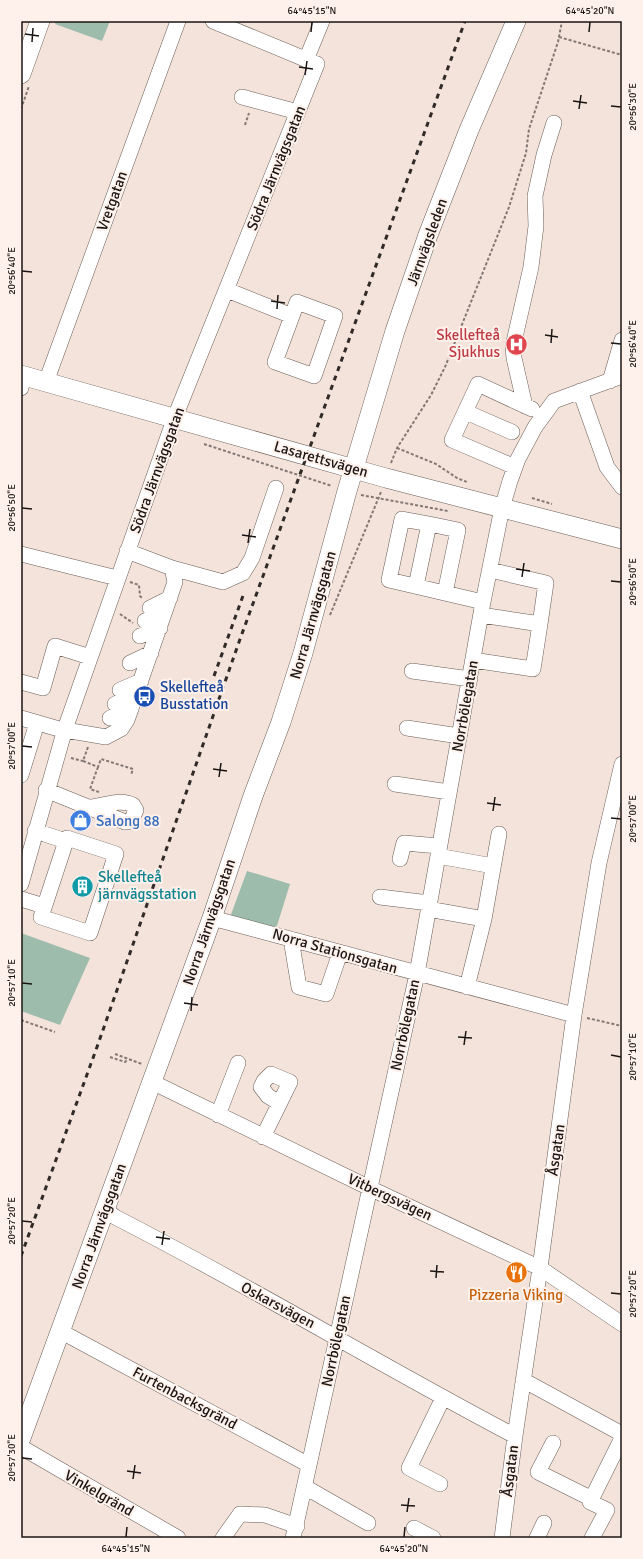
<svg xmlns="http://www.w3.org/2000/svg" width="643" height="1559" viewBox="0 0 643 1559" font-family="Signika,sans-serif">
	<rect width="100%" height="100%" fill="#f3e3db"/>
	<path fill="#9ebcac" d="M56 21H110L102 41 55 24Z
		M247 871 290 884 275 932 229 920Z
		M21 933 90 958 60 1025 21 1011Z"/>
	<g fill="none" stroke-linecap="round" stroke-linejoin="round">
		<defs>
			<path id="minor" d="M306 60 322 21
				M242 97 298 112
				M227 290 292 316 275 362 314 376 335 316 297 302 292 316
				M610 381 622 340
				M46 382 178 21
				M21 388 24 375
				M580 391 607 467 622 487
				M525 406 514 358 513 346 531 267 536 226 535 196 544 155 554 123
				M466 412 512 432
				M515 467 452 440 478 384 532 409
				M429 524 402 519 389 580 483 602
				M21 554 117 578
				M172 568 223 582 243 573 252 558 276 488
				M490 570 546 583 540 624
				M416 586 429 524 458 530 445 593
				M150 608 170 598
				M145 621 165 611
				M140 636 160 628
				M473 660 533 669 540 624 481 615
				M130 663 151 653
				M412 671 470 679
				M21 682 43 688 55 646 90 657
				M120 690 141 681
				M115 704 136 695
				M21 718 59 729 106 737 121 729 127 720 175 582 172 568 127 551
				M110 718 131 709
				M407 728 459 736
				M21 775 37 723
				M395 784 449 792
				M46 790 125 822 131 821 136 810 133 805C120 798 105 806 91 807
				M35 831 66 841
				M67 838 116 854 90 933 41 917Z
				M438 856 493 866
				M400 859 404 843 439 846
				M21 884 65 729 175 417 317 64 213 21
				M380 897 429 903
				M21 899 44 906
				M428 909 484 919 499 834
				M212 918 574 1015
				M291 939 299 987 326 994 340 953
				M467 987 484 919
				M152 1082 378 1192 540 1268 622 1324
				M218 1115 238 1063
				M263 1137 290 1082 271 1074 264 1081 261 1087 268 1096 279 1103
				M105 1209 115 1217C250 1286 380 1365 515 1436
				M60 1331 309 1465
				M523 1380 622 1434
				M553 1443 538 1472 592 1499
				M21 1447 178 1538
				M440 1484 409 1468 443 1398
				M305 1487 368 1523
				M414 1528 433 1538
				M223 1538 240 1514 265 1515 297 1526
				M293 1538 417 974 483 602 502 508 510 481 518 459 535 427 554 401 622 376
				M502 1538 515 1436 540 1268 574 1015 599 863 622 764
				M537 1538 544 1523
				M592 1538 607 1510 590 1502 622 1438"/>
			<path id="major" d="M21 74 40 21
				M21 375 386 478 622 539
				M21 1438 212 918 253 796 281 722 303 653 347 491 395 331 428 235 469 130 516 21"/>
		</defs>
		<use href="#minor" stroke="#6b5d56" stroke-width="16"/>
		<use href="#major" stroke="#6b5d56" stroke-width="20"/>
		<path stroke="#837873" stroke-width="2" stroke-dasharray="3 2" stroke-linecap="butt" d="M559 37 622 55
			M21 109 29 86
			M245 125 249 113
			M204 444 332 486
			M397 448 436 464 457 478 467 482
			M391 463 397 448 431 395 445 367 509 207 526 153 529 129 558 42 562 21
			M361 495 448 511
			M532 498 552 504
			M130 582 139 585 140 596 142 598
			M120 614 133 623
			M330 615 381 492
			M88 747 83 761 98 767 101 759 133 769 131 775
			M71 758 83 761
			M98 767 90 789 99 792
			M587 1018 622 1026
			M21 1020 55 1032
			M115 1054 142 1064
			M110 1057 125 1062 128 1059"/>
		<use href="#minor" stroke="#fff" stroke-width="15"/>
		<use href="#major" stroke="#fff" stroke-width="19"/>
		<path stroke="#312a27" stroke-width="3" stroke-dasharray="5 5" stroke-linecap="butt" d="M214 676 244 593
			M21 1256 97 1047 239 642 465 21"/>
	</g>
	<path fill="none" stroke="#1b1513" stroke-width="1.5" d="M311 32 312 22M589 32 590 22M25 34 39 36M32 42 33 28M299 67 313 69M305 75 307 61M573 101 587 103M611 106 621 107M579 109 581 95M22 271 32 272M271 301 285 303M277 309 278 295M545 335 558 337M551 343 552 329M611 343 621 344M22 508 32 509M242 535 256 537M248 543 250 529M516 569 530 571M522 577 524 563M611 581 621 582M22 746 32 747M213 769 227 771M219 777 221 763M487 803 501 805M493 811 495 797M611 818 621 819M22 983 32 984M184 1003 198 1005M191 1011 192 997M458 1037 472 1038M464 1045 466 1031M611 1055 621 1057M22 1221 32 1222M156 1237 170 1239M162 1245 164 1231M430 1271 444 1272M436 1278 437 1265M611 1293 621 1294M22 1458 32 1459M127 1471 141 1473M133 1479 135 1465M401 1505 415 1506M407 1512 409 1498M126 1537 127 1527M404 1537 405 1527"/>
	<defs>
		<symbol id="hospital-disc" viewBox="-11 -11 22 22"><circle r="9.5" fill="#e0444e" stroke="#fef1eb"/><path d="M-5-5h3v3.5h4V-5h3V5h-3V1.5h-4V5h-3Z" fill="#fff"/></symbol>
		<symbol id="bus-disc" viewBox="-11 -11 22 22"><circle r="9.5" fill="#1a4fb4" stroke="#fef1eb"/><path d="M-5-6H5V4H4V6H2V4H-2V6H-4V4H-5ZM-3.5-4V0h7V-4ZM-3.5 1.2v1.5H-2V1.2ZM2 1.2v1.5H3.5V1.2Z" fill="#fff"/></symbol>
		<symbol id="shop-disc" viewBox="-11 -11 22 22"><circle r="9.5" fill="#3f7fe0" stroke="#fef1eb"/><path d="M-5-2.5h2.3a2.7 3.5 0 0 1 5.4 0H5L5.5 6h-11ZM-1.5-2.5h3a1.5 2.3 0 0 0-3 0Z" fill="#fff"/></symbol>
		<symbol id="building-disc" viewBox="-11 -11 22 22"><circle r="9.5" fill="#0f9aa8" stroke="#fef1eb"/><path d="M-4-6H4V6H1V3H-1V6H-4ZM-2.5-4.3h1.7v1.8h-1.7ZM.8-4.3h1.7v1.8H.8ZM-2.5-1h1.7V.8h-1.7ZM.8-1h1.7V.8H.8Z" fill="#fff"/></symbol>
		<symbol id="restaurant-disc" viewBox="-11 -11 22 22"><circle r="9.5" fill="#e8710a" stroke="#fef1eb"/><path d="M-5-6h1v4h1v-4h1v4h1v-4h1v5L-1.5 .5V6h-2V.5L-5-1ZM5-6V6H3V1.5H1.5Q1.5-4 5-6Z" fill="#fff"/></symbol>
	</defs>
	<g fill-rule="evenodd">
		<use href="#hospital-disc" x="504" y="332" width="25" height="25"/>
		<use href="#bus-disc" x="132" y="684" width="25" height="25"/>
		<use href="#shop-disc" x="68" y="808" width="25" height="25"/>
		<use href="#building-disc" x="70" y="874" width="25" height="25"/>
		<use href="#restaurant-disc" x="504" y="1260" width="25" height="25"/>
	</g>
	<g text-anchor="middle" dominant-baseline="central" stroke-width="4" stroke-linejoin="round" paint-order="stroke">
		<g font-size="15" fill="#1b1513" stroke="#fef1eb">
			<text transform="translate(276 168) rotate(-68)">Södra Järnvägsgatan</text>
			<text transform="translate(112 201) rotate(-70)">Vretgatan</text>
			<text transform="translate(427 242) rotate(-70)">Järnvägsleden</text>
			<text transform="translate(321 459) rotate(16)">Lasarettsvägen</text>
			<text transform="translate(157 470) rotate(-70)">Södra Järnvägsgatan</text>
			<text transform="translate(313 615) rotate(-74)">Norra Järnvägsgatan</text>
			<text transform="translate(465 706) rotate(-80)">Norrbölegatan</text>
			<text transform="translate(209 922) rotate(-71)">Norra Järnvägsgatan</text>
			<text transform="translate(335 951) rotate(16)">Norra Stationsgatan</text>
			<text transform="translate(405 1025) rotate(-78)">Norrbölegatan</text>
			<text transform="translate(556 1150) rotate(-82)">Åsgatan</text>
			<text transform="translate(390 1197) rotate(25)">Vitbergsvägen</text>
			<text transform="translate(99 1226) rotate(-70)">Norra Järnvägsgatan</text>
			<text transform="translate(278 1305) rotate(28)">Oskarsvägen</text>
			<text transform="translate(336 1341) rotate(-78)">Norrbölegatan</text>
			<text transform="translate(185 1398) rotate(28)">Furtenbacksgränd</text>
			<text transform="translate(510 1471) rotate(-83)">Åsgatan</text>
			<text transform="translate(99 1493) rotate(30)">Vinkelgränd</text>
		</g>
		<g font-size="15" fill="#be3a42" stroke="#fef1eb" text-anchor="end">
			<text x="500" y="335">Skellefteå<tspan x="500" dy="17">Sjukhus</tspan></text>
		</g>
		<g font-size="15" fill="#164399" stroke="#fef1eb" text-anchor="start">
			<text x="160" y="687">Skellefteå<tspan x="160" dy="17">Busstation</tspan></text>
		</g>
		<g font-size="15" fill="#366cbe" stroke="#fef1eb" text-anchor="start">
			<text x="96" y="821">Salong 88</text>
		</g>
		<g font-size="15" fill="#0d838f" stroke="#fef1eb" text-anchor="start">
			<text x="98" y="877">Skellefteå<tspan x="98" dy="17">järnvägsstation</tspan></text>
		</g>
		<g font-size="15" fill="#c56008" stroke="#fef1eb">
			<text x="516" y="1295">Pizzeria Viking</text>
		</g>
	</g>
	<rect width="643" height="1559" fill="none" stroke="#fef1eb" stroke-width="44"/>
	<rect x="22" y="22" width="599" height="1515" fill="none" stroke="#1b1513" stroke-width="1.5"/>
	<g font-size="10" text-anchor="middle" fill="#1b1513">
		<text x="312" y="14">64°45'15"N</text>
		<text x="590" y="14">64°45'20"N</text>
		<text transform="translate(632 107) rotate(-90)" y="4">20°56'30"E</text>
		<text transform="translate(11 271) rotate(-90)" y="4">20°56'40"E</text>
		<text transform="translate(632 344) rotate(-90)" y="4">20°56'40"E</text>
		<text transform="translate(11 508) rotate(-90)" y="4">20°56'50"E</text>
		<text transform="translate(632 582) rotate(-90)" y="4">20°56'50"E</text>
		<text transform="translate(11 746) rotate(-90)" y="4">20°57'00"E</text>
		<text transform="translate(632 819) rotate(-90)" y="4">20°57'00"E</text>
		<text transform="translate(11 983) rotate(-90)" y="4">20°57'10"E</text>
		<text transform="translate(632 1057) rotate(-90)" y="4">20°57'10"E</text>
		<text transform="translate(11 1221) rotate(-90)" y="4">20°57'20"E</text>
		<text transform="translate(632 1294) rotate(-90)" y="4">20°57'20"E</text>
		<text transform="translate(11 1458) rotate(-90)" y="4">20°57'30"E</text>
		<text x="126" y="1552">64°45'15"N</text>
		<text x="404" y="1552">64°45'20"N</text>
	</g>
</svg>
